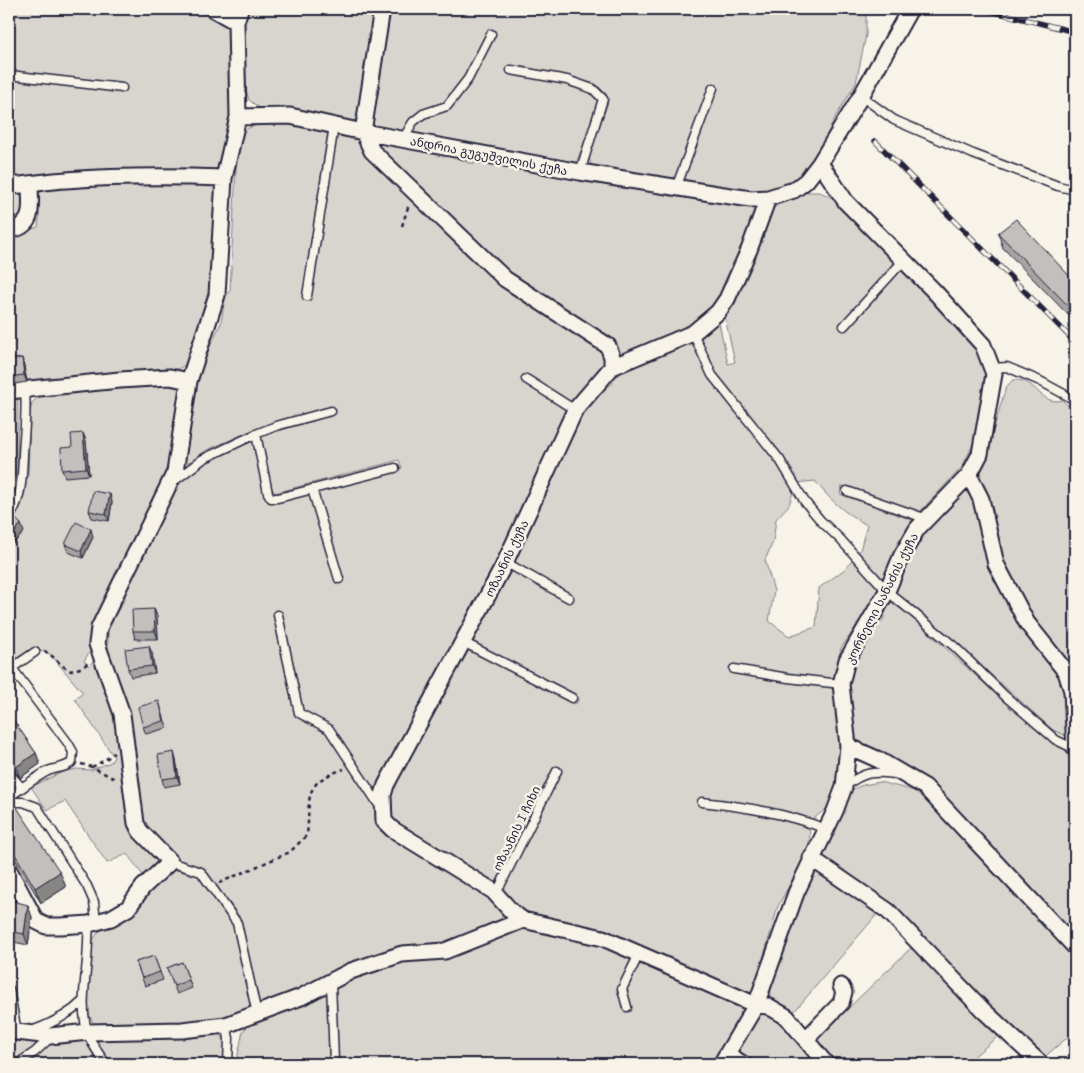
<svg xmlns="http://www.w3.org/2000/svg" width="1084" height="1073" viewBox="0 0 1084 1073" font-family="Mali,'Noto Sans Georgian',sans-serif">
	<rect width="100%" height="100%" fill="#f7f3e8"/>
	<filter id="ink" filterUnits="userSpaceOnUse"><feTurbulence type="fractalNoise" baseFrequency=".02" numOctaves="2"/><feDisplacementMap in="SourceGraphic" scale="10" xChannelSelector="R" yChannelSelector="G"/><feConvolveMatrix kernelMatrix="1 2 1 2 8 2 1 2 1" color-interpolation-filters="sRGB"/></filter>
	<g filter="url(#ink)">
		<path fill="#d8d5cf" stroke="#7d7c85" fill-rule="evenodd" d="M9 9H208L219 18 228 28 234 58V117L222 171 9 182Z
			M244 9H380L360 115 353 121 299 110H262L249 100 246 90Z
			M387 9H863L866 17V35L856 83 835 118 812 167 787 189 745 192 596 168 591 166 589 156 608 102 606 94 596 84 569 78 508 68V73L566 83 592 91 598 100 599 105 575 166 370 125Z
			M274 123 299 125 328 131 306 274 313 275 336 131 356 136 364 148 449 230 602 345 606 363 594 376 568 415 377 813 491 895 502 912V920L461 941 297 996 261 1006 258 1002 241 919 205 870 171 858 140 826 108 653V625L125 599V583L173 485 209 460 253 439 269 503 402 468 399 460 275 493 272 489 261 436 336 414 334 406 253 430 205 451 192 461 183 464 194 380 221 323 225 298 230 290 237 147C238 144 238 138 240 135 247 125 263 124 274 123Z
			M373 139 443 150 468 163 489 164 650 190 758 205 730 280 705 322 615 361 515 283 377 152Z
			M144 180 217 182 213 294 185 365 178 369 9 387V235H16L38 227 39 219V190Z
			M27 190V213L9 228V191Z
			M806 192H820L841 202 980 347 987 365V402L979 432 962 467 918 514 842 486 840 494 912 520 874 601 841 648 836 669 833 688 840 725 841 768 836 790 827 808 812 820 809 827 810 836 807 853 778 906 753 995H746L520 912 393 824 388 807 389 792 417 736 469 649 576 704 579 698 472 641 586 404 613 383 610 373 718 318 728 364 735 362 724 313 768 213 783 200ZM815 481C832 502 843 512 867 525L860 550 845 569 819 588 816 627 789 636 769 621 774 591 765 560 773 542 776 519 789 505 796 483Z
			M1013 380C1017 380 1022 380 1026 382 1039 389 1045 405 1062 400L1075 413V683L1035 623 1003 563 990 502 980 475 1006 387Z
			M164 383 179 387 182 396 171 467 93 646 84 661 89 666 94 660H98L118 717 130 810 164 860 146 879 127 854 107 863 65 801 47 810 31 787 62 772 76 769 91 770 111 762 114 757 75 699 83 693 51 655 45 651 35 652 31 649 9 663V398H18L17 475H28L30 411 32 403 43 392Z
			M965 486 971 488 991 562 1063 681 1071 733 1066 736 1053 730 916 608 894 592 918 537Z
			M889 601 907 613 997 695 1053 742 1075 752V941L953 808 851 741 847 688 851 668 863 644 883 620Z
			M880 782 923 793 1075 952V1031L1042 1059 823 858V853L851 790 863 785Z
			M172 869 200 876 234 923 253 1011C201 1028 151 1026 97 1026L92 1021 87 1010 92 942 98 932 128 916 142 895Z
			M815 870 879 912 793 1013 765 996 799 901Z
			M526 924 598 940 632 957 618 990 625 1012 632 1011 625 993 641 961 745 1009 712 1064H236L243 1031 252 1021 348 980 401 961Z
			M913 946 1003 1032 965 1064H835L831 1062 814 1041Z
			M760 1010C790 1024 799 1040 818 1064H754L736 1049Z
			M219 1033 226 1042 225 1064H110L97 1044 96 1036Z
			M9 1035 85 1040 101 1064H9Z"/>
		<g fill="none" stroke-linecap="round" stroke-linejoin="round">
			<defs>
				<path id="lane" d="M511 70 567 80 593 89 603 99 580 172
					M9 75 122 88
					M861 96 894 120 973 154 1058 186 1075 190
					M403 139 413 122 423 114 447 106 468 79 491 34
					M676 188 713 88
					M307 296 334 126
					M844 326 904 260
					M693 333 712 375 780 460 805 502 821 521 840 539 887 591 955 647 1005 696 1056 740 1075 749
					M992 368 1007 367 1040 381 1075 400
					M526 379 575 410
					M256 434 276 426 331 411
					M174 481 203 459 256 434 268 493 271 498H278L395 468
					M312 489 339 579
					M847 491 927 519
					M9 518C22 499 22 477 23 455 24 433 27 412 25 390
					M505 562 569 598
					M278 615 299 713 329 729 381 808
					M463 642 572 698
					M12 668 35 652
					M734 669 788 678 841 684
					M9 671 12 668 68 743 73 752 72 762C65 769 55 767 46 772 33 779 21 789 9 797
					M9 773 22 788
					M845 786C864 772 872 771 895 774
					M9 802H23L37 807 87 886 94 902 96 922
					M702 802C746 807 785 813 826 829
					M170 862 201 872 237 923 257 1014
					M496 894 557 771
					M89 924C88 936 88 948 87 960 85 985 80 1009 88 1034 92 1045 99 1054 106 1064
					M331 982 334 1061
					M9 989 17 1032
					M627 1007 622 989 639 954
					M226 1025 229 1038 228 1064
					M34 1030C53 1023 69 1015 83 1001
					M17 1064 35 1052 52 1036"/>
				<path id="street" d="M213 9 236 22
					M382 9 363 132 372 151 505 279 608 346 612 357V367
					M238 117 290 116 363 132 580 172 717 194 751 199 768 198 794 190 806 181 820 163 861 96 910 9
					M9 186C28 185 47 181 66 180 119 176 171 176 224 178
					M9 230C36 227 30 205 30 185
					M9 391 120 380 170 377 189 381
					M969 475 981 499 996 564 1027 623 1066 672 1072 691 1075 749
					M848 746 879 760 925 787 1075 947
					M811 858 888 911 982 1009 1041 1064
					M9 870 36 921 46 926H61L89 924 111 918 128 908 143 887 170 862 140 831 136 823 122 714 97 644 99 628 175 472 189 381 217 295 224 178 238 117 236 22 240 9
					M523 920 512 912 493 891 392 829 384 821 383 795 386 785 503 567 575 410 612 367 693 333 718 312 727 299 749 250 768 198
					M9 1031 50 1036 88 1032 182 1030 226 1025 301 997 351 971 402 954 445 951 523 920 603 938 756 1005 768 1006 787 1017 826 1064
					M806 1039 841 1003 844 992 841 986
					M727 1054 743 1064
					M721 1064 756 1005 796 893 835 811 844 787 848 746 841 684 847 660 887 591 902 555 917 529 969 475 980 454 994 374 983 345 935 292 846 202 820 163"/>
			</defs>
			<use href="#lane" stroke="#22223b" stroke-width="11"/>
			<use href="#street" stroke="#22223b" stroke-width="19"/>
			<path stroke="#22223b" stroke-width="2.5" stroke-dasharray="4 4" stroke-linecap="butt" d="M402 226 409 204
				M44 651C55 656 59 665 71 671L83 667 89 662
				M81 764 92 767 117 780
				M92 767 105 760 114 753
				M219 883 290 852 307 835C311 797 301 783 344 769"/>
			<use href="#lane" stroke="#f7f3e8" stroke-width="8"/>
			<use href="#street" stroke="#f7f3e8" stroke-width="15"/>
			<defs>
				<path id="rail" d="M983 9 1075 32
					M875 141 1075 342"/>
			</defs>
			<use href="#rail" stroke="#22223b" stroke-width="5.5"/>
			<use href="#rail" stroke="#f7f3e8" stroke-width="4" stroke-dasharray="11" stroke-linecap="butt"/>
		</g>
		<path fill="#a7a4a3" stroke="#22223b" d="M998 233 1075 282V322L1003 248Z
			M22 358 24 366 27 382 9 385V360Z
			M83 433 86 441 89 475 65 477 62 470 72 447Z
			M112 502 109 521 92 518 89 511Z
			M9 518 24 532 13 544 9 540Z
			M93 537 83 558 68 552 65 544Z
			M154 609 157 616 158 639H135L133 631Z
			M152 653 155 673 131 677 128 669Z
			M159 701 167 728 146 734 143 727Z
			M9 714 36 753 40 764 20 778 9 763Z
			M176 760 180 784 164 787 162 779Z
			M9 802 66 887 41 903 9 849Z
			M9 900 32 917 28 945 9 941Z
			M154 956 163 980 145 986 136 962Z
			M182 962 192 988 177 994 167 968Z"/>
		<path fill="#888684" stroke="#22223b" d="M22 358 24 366 27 382 24 375Z
			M83 433 86 441 89 475 86 468Z
			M10 466 13 473 9 496V474Z
			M110 494 112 502 109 521 106 514Z
			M21 524 24 532 13 544 10 536Z
			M91 529 93 537 83 558 81 551Z
			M154 609 157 616 158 639 155 631Z
			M149 646 152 653 155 673 152 666Z
			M174 752 176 760 180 784 177 777Z
			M36 753 40 764 20 778 16 767Z
			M60 872 66 887 41 903 35 888Z
			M28 905 32 917 28 945 24 934Z"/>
		<path fill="#c2bfbd" stroke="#22223b" d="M1016 219 1075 282V313L998 233Z
			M22 358 24 375 9 377V360Z
			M83 433 86 468 62 470 61 448 72 447 71 434Z
			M93 491 110 494 106 514 89 511Z
			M12 515 21 524 10 536 9 535V518Z
			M76 522 91 529 81 551 65 544Z
			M154 609 155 631H133L132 610Z
			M149 646 152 666 128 669 125 649Z
			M159 701 164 721 143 727 138 707Z
			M9 714 36 753 16 767 9 757Z
			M174 752 177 777 162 779 158 755Z
			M12 800 60 872 35 888 9 844V802Z
			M9 900 28 905 24 934 9 931Z
			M154 956 160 972 142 978 136 962Z
			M182 962 189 980 174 986 167 968Z"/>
	</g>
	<g text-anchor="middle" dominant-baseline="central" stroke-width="5" stroke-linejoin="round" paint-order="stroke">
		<g font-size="12" fill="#22223b" stroke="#f7f3e8">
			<text transform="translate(489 155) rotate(11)">ანდრია გუგუშვილის ქუჩა</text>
			<text transform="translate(506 558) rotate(-64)">ოზაანის ქუჩა</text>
			<text transform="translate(881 598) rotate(-63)">კორნელი სანაძის ქუჩა</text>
			<text transform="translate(516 828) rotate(-64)">ოზაანის I ჩიხი</text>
		</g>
	</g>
	<rect width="1084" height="1073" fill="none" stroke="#f7f3e8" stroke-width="30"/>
	<rect x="15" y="15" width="1054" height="1043" fill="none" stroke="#22223b" stroke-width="2" filter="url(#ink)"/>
</svg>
